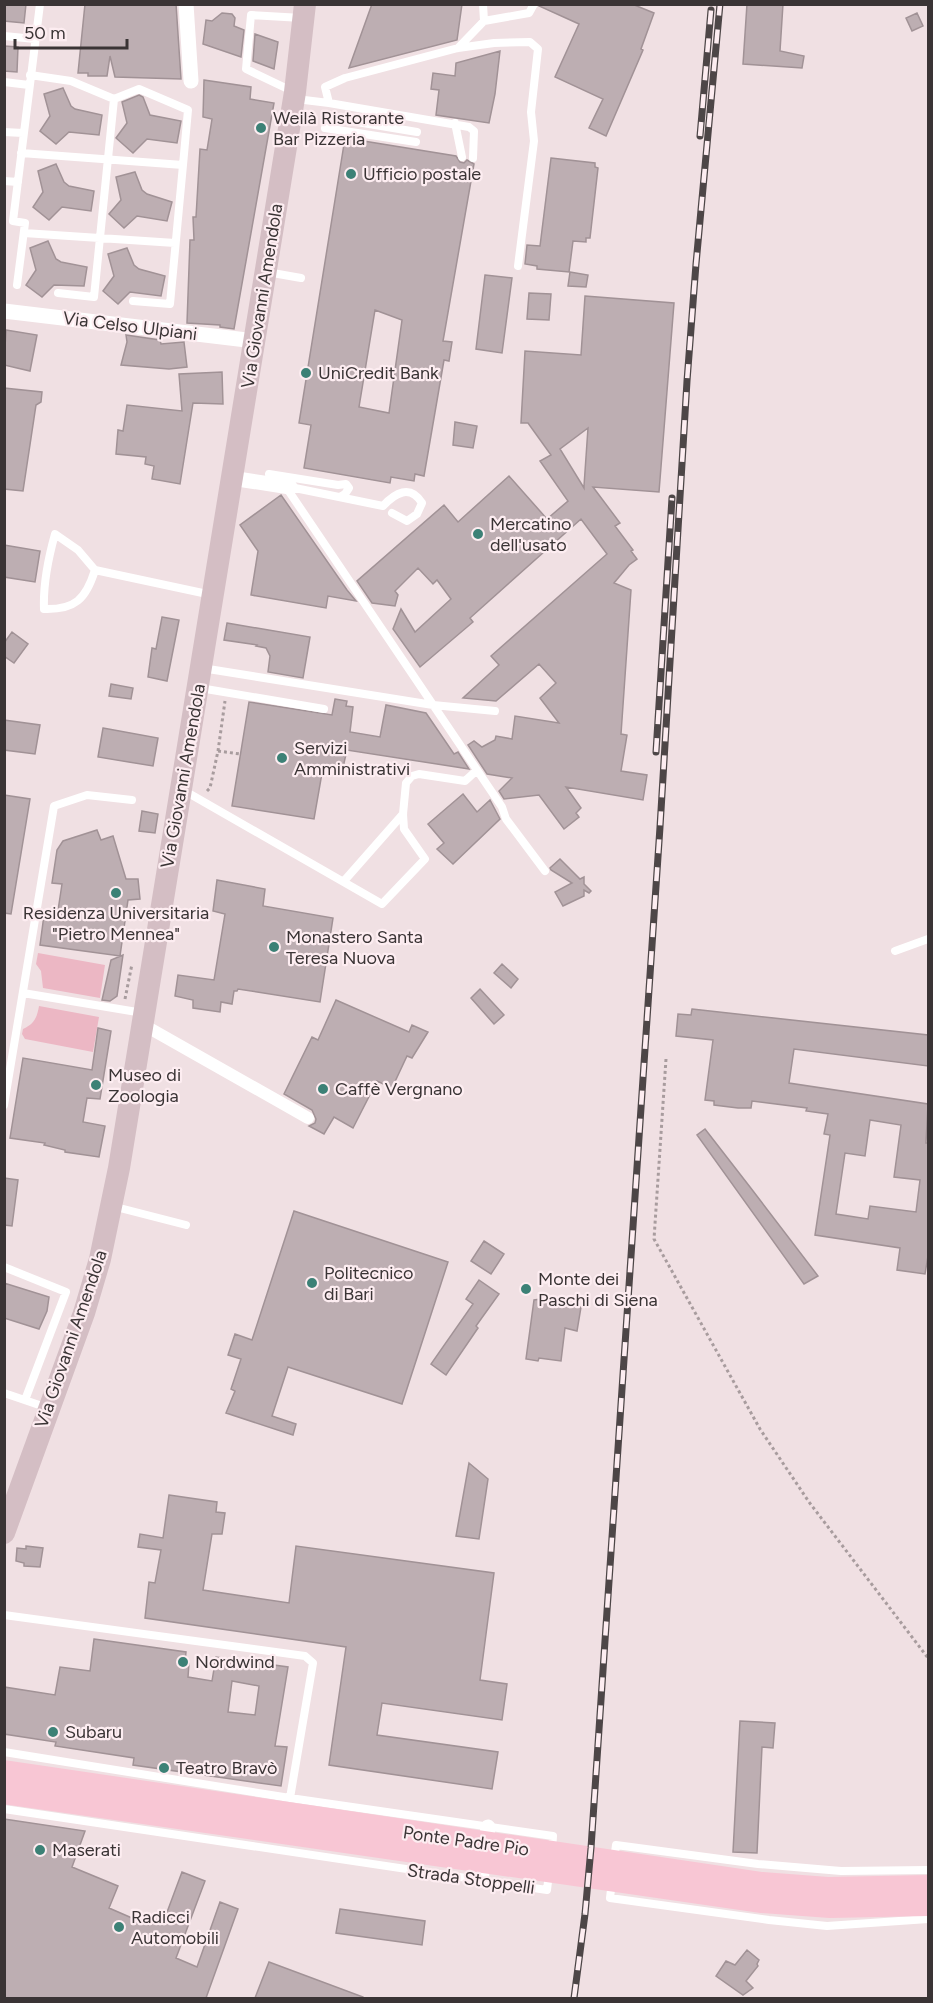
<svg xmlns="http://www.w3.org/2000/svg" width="933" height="2003" viewBox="0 0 933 2003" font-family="Figtree,sans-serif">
	<rect width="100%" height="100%" fill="#f0e0e3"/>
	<path fill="#ecb7c4" d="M38 953 105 965 100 998 43 988 41 971 36 964Z
		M39 1006 99 1017 93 1052 25 1039 22 1034 23 1029C34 1024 37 1018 39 1006Z"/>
	<path fill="#bdaeb2" stroke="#a19296" stroke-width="1.5" fill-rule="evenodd" d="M4 4H26L24 23 4 21Z
		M85 4H176L181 79 115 77 110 56 107 76H88V73H78Z
		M372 4H462L457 40 349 68Z
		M540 4H632L654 13 641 49 643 50 606 136 589 128 603 99 555 77 579 24 539 6Z
		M747 4H783L780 51 804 56 802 68 743 64Z
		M222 13 232 14 235 18 234 26 244 30 241 57 203 44 206 20 212 21Z
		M917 13 923 26 912 31 906 18Z
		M255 34 278 42 274 69 253 61Z
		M4 46 18 47 17 72 4 71Z
		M500 51 495 94 489 123 436 115 439 90 431 89 433 73 455 76 456 63Z
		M204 80 251 87 250 99 274 103 234 329 220 327V325L187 323 190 240H194L193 217H196L200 149 207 150 212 119 203 117Z
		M63 88 71 106 75 109 102 115 99 135 69 132 56 144 40 131 50 116 44 94Z
		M139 95 143 97 150 115 181 121 177 143 147 139 133 153 116 138 127 123 122 102Z
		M345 138 456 156 460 162 464 163 467 160 474 164 443 341 452 342 449 361 444 360 424 476 415 474 414 481 391 477 390 483 304 468 311 425 299 423ZM375 310 402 320 389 413 359 407Z
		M551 158 595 163V167L598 168 590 238H586V242L573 241 569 272 537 269V266L525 264 527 245 540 246Z
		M56 164 64 182 69 186 94 191 91 211 62 207 49 220 33 207 43 192 38 171Z
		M135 172 142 190 147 194 172 202 167 221 137 216 124 228 109 214 121 200 116 177Z
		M48 241 56 259 61 262 87 267 84 286 54 285 42 297 26 285 36 270 30 248Z
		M127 248 134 265 139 269 165 276 161 296 130 292 118 304 103 291 114 276 108 254Z
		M570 272 588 275 586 287 568 286Z
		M485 275 512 278 502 353 476 349Z
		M529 293 551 294 549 320 527 319Z
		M585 296 674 303 659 492 593 487 620 523 615 526 633 550 631 551 637 559 629 565 614 583 631 590 621 734 627 735 621 771 647 775 643 800 566 787 581 808 576 813 579 817 564 829 539 795 504 799 499 791 512 778 487 774 468 745 474 741 482 747 495 740 496 736 512 739 515 716 559 723 540 698 556 683 539 664 496 701 463 698 499 665 491 656 607 554 581 519 470 618 473 622 420 667 393 629 401 609 415 632 451 599 437 580 433 584 418 568 395 591 398 595 395 606 372 603 357 581 444 505 458 522 509 476 547 519 568 501 540 461 551 455 528 423H521L525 351 581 355ZM588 428 584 486V488L560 449Z
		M6 330 37 335 30 371 4 365Z
		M126 335 160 340 161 344 184 342 187 367 169 369 121 365 127 342Z
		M222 372 223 404 193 403 180 484 152 479 154 466 145 464 146 457 116 454 118 430 123 431 127 405 182 411 179 374Z
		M4 388 42 392 41 402 36 405 23 491 4 489Z
		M455 422 477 426 473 448 453 445Z
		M281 495 347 590 356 601 328 596 326 608 251 595 258 551 240 525Z
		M4 545 40 551 35 582 4 577Z
		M162 617 179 620 167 681 148 677 152 648 156 649Z
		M227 623 310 637 303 678 268 672 270 656 266 648 256 646 257 645 224 640Z
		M12 632 28 644 14 663 4 656V643Z
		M111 684 133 688 131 699 109 696Z
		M335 699 347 701 346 706 353 707 350 732 380 737 386 705 426 713 454 754 458 752 469 769 347 750 341 776 322 773 314 819 232 806 249 702 332 715Z
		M4 720 40 725 35 754 4 750Z
		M103 728 158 738 153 766 98 757Z
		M463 794 477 812 490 800 500 819 453 864 437 849 444 843 428 824Z
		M4 795 30 799 11 914 4 913Z
		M142 811 158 814 155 833 139 831Z
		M97 830 101 840 113 836 126 879H138L140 899 128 900 120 956 40 945 44 915 57 917 62 884 52 883 57 850 63 841Z
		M560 859 580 879 584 877V884L591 891 589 893 584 890V896L563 906 555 892 572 883 551 870 550 868Z
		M217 880 265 889 263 906 333 918 320 1002 238 989 237 991H234L232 1004 221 1002 220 1012 193 1008V1000L175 996 178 975 214 980 225 914 213 911Z
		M123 955 117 996 110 1001 102 1000 111 960Z
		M502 964 518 979 511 988 494 973Z
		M480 989 504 1015 494 1024 471 998Z
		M336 1000 409 1032 412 1025 428 1032 412 1058 407 1056 392 1088 377 1081 353 1128 334 1117 324 1134 309 1126 315 1123 316 1119 312 1110 284 1094 312 1037 318 1040Z
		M692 1009 928 1035V1066L794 1049 789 1083 928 1104 926 1143H928V1256L925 1274 897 1270 900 1248 815 1235 830 1135 824 1134 828 1114 806 1111 807 1108 752 1101 751 1108H738L714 1105V1101L705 1100 713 1040 676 1036 678 1014 691 1015ZM870 1120 901 1125 894 1177 920 1180 916 1212 870 1206 868 1219 836 1214 845 1153 865 1156Z
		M98 1028 111 1031 100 1099 87 1098 83 1122 105 1126 99 1157 65 1152V1150L44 1145 45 1143 10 1138 23 1058 92 1070Z
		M705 1129 750 1187 818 1276 804 1284 697 1135Z
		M4 1178 18 1180 12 1226 4 1225Z
		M294 1211 448 1262 402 1404 288 1367 272 1416 296 1424 293 1435 226 1413 235 1391 231 1389 241 1359 228 1355 235 1334 252 1340Z
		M484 1241 504 1254 491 1274 471 1261Z
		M479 1280 499 1294 476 1326 478 1328 446 1375 431 1364 473 1304 466 1299Z
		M4 1283 49 1297 47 1311 39 1329 4 1318Z
		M555 1297V1302L581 1307 577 1331 565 1328 561 1361 539 1358 538 1361 526 1359 534 1300Z
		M469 1463 488 1479 479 1539 456 1536Z
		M169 1495 217 1502 216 1512 225 1513 222 1534H212L203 1590 289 1603 296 1546 494 1573 480 1680 507 1684 502 1720 382 1703 377 1735 498 1752 492 1789 329 1765 346 1647 145 1618 149 1582 155 1583 161 1550 138 1547 140 1534 163 1538Z
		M26 1546 43 1548 40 1567 24 1566V1563L16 1561 17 1548 26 1549Z
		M94 1639 186 1652 185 1662 189 1663 188 1677 212 1681 216 1657 288 1667 275 1746 287 1747 281 1786 133 1765 134 1758 55 1746 56 1742 4 1734V1687L55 1695 60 1667 90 1671ZM232 1681 259 1686 255 1715 228 1712Z
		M740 1721 775 1723 773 1748 762 1747 757 1853 733 1852Z
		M4 1819 85 1831 72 1867 118 1886 109 1908 148 1925 151 1918 163 1923 182 1872 205 1881 176 1958 197 1967 220 1902 238 1909 206 1998H4Z
		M340 1909 425 1921 422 1945 336 1933Z
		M747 1950 759 1960 757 1964 758 1966 746 1981 753 1988 743 1995 716 1976 726 1961 735 1965Z
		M269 1962 363 1997V1998H255Z"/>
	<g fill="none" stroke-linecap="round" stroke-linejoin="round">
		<path stroke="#a89c9e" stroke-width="3" stroke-dasharray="3 3" stroke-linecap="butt" d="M218 751 240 754
			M207 791 210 788 218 751 225 701
			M125 999 132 964
			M666 1059 654 1239 760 1429 809 1502 928 1658"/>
		<path stroke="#fff" stroke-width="8" d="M484 21 529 13 534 4
			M4 36 35 39
			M458 48 484 21 483 4
			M30 75 71 81 114 99 139 89 188 110 183 165
			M4 82 29 85
			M292 91 246 69 251 15 302 18
			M296 99 329 103 325 87 345 78 458 48 494 43 530 42 538 49 531 112 534 141 518 266
			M329 103 469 127 474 131 473 158
			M327 117 417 132
			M455 123 462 157
			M325 128 416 142
			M4 132 23 133
			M21 153 183 165 170 304 133 301
			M4 181 18 182
			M24 233 175 243
			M267 272 301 278
			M17 285 25 223 13 221 40 4
			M58 293 94 297 114 99
			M269 474 338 485 346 484 349 488 345 494 340 497
			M286 487 502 807 506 819 545 871
			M290 487 383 506C395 493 410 484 422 503L417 514 407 521 392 513
			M95 570C86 599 75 610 44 609 43 583 48 559 55 534L78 550 95 570 212 595
			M202 668 433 705 495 711
			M200 688 324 709
			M183 790 382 904 425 859 404 829 403 814 406 783 412 776 419 774 465 781 477 770
			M344 881 403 814
			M895 951 928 939
			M23 993 143 1013
			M4 1105 54 806 87 795 132 800
			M112 1206 186 1225
			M4 1267 66 1292 25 1400
			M4 1393 48 1408
			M4 1615 305 1656 313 1663 290 1798
			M4 1752 290 1798 553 1836 552 1850
			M4 1809 547 1890 549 1873
			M614 1860 616 1845 758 1864 841 1871 928 1870
			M612 1881 610 1898 769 1920 827 1926 928 1919"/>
		<path stroke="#fff" stroke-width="12" d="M142 1024 308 1118"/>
		<path stroke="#fff" stroke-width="15" d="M186 4 191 81
			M4 311 255 341
			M231 478 290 487
			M481 1880 488 1827"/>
		<path stroke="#d4bec4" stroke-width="22" d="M4 1533 84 1313 100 1259 119 1168 295 92 305 4"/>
		<path stroke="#f8c6d4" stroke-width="24" d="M4 1772 762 1884 828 1889 928 1887
			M4 1792 762 1901 830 1906 928 1904"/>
		<defs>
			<path id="rail" d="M700 136 711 10
				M656 752 672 498
				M574 1998 585 1914 591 1848 660 827 687 381 696 264 720 4"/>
		</defs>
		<use href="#rail" stroke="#4d4647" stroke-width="7"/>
		<use href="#rail" stroke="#fdedf1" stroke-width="4.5" stroke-dasharray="14" stroke-linecap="butt"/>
	</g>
	<g fill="#3c8176" stroke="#fdedf1" stroke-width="2">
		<circle cx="261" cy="128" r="6"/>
		<circle cx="351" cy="174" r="6"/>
		<circle cx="306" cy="373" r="6"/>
		<circle cx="478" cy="534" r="6"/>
		<circle cx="282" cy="758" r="6"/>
		<circle cx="116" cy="893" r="6"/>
		<circle cx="274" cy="947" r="6"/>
		<circle cx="96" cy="1085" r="6"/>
		<circle cx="323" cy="1089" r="6"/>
		<circle cx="312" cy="1283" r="6"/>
		<circle cx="526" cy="1289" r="6"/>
		<circle cx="183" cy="1662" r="6"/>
		<circle cx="53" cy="1732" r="6"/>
		<circle cx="164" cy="1768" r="6"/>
		<circle cx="40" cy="1850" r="6"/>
		<circle cx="119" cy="1927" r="6"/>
	</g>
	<g text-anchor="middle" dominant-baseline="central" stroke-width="4.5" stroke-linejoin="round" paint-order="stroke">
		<g font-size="18" fill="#3a3435" stroke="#fdedf1" text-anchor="start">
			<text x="273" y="118">Weilà Ristorante<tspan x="273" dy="21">Bar Pizzeria</tspan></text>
			<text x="363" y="174">Ufficio postale</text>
			<text x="318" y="373">UniCredit Bank</text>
			<text x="490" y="524">Mercatino<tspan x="490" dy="21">dell'usato</tspan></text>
			<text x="294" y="748">Servizi<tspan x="294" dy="21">Amministrativi</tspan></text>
			<text x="116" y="913" text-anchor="middle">Residenza Universitaria<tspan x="116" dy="21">"Pietro Mennea"</tspan></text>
			<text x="286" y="937">Monastero Santa<tspan x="286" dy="21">Teresa Nuova</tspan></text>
			<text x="108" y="1075">Museo di<tspan x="108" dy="21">Zoologia</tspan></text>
			<text x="335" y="1089">Caffè Vergnano</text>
			<text x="324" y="1273">Politecnico<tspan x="324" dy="21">di Bari</tspan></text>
			<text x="538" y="1279">Monte dei<tspan x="538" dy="21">Paschi di Siena</tspan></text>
			<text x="195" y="1662">Nordwind</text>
			<text x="65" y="1732">Subaru</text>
			<text x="176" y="1768">Teatro Bravò</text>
			<text x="52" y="1850">Maserati</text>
			<text x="131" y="1917">Radicci<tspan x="131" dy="21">Automobili</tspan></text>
		</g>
		<g font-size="18" fill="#3a3435" stroke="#fdedf1">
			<text transform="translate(262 296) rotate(-81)">Via Giovanni Amendola</text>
			<text transform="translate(130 326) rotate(7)">Via Celso Ulpiani</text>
			<text transform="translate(183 776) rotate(-80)">Via Giovanni Amendola</text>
			<text transform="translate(71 1339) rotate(-71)">Via Giovanni Amendola</text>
			<text transform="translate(466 1841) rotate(8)">Ponte Padre Pio</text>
			<text transform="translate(471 1879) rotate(8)">Strada Stoppelli</text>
		</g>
	</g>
	<rect width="933" height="2003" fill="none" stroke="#3a3435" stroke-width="12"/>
	<path d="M15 39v9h112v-9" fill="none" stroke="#3a3435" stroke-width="3"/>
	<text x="24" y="39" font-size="18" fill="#3a3435" stroke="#fdedf1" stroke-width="4.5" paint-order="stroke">50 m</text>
</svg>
